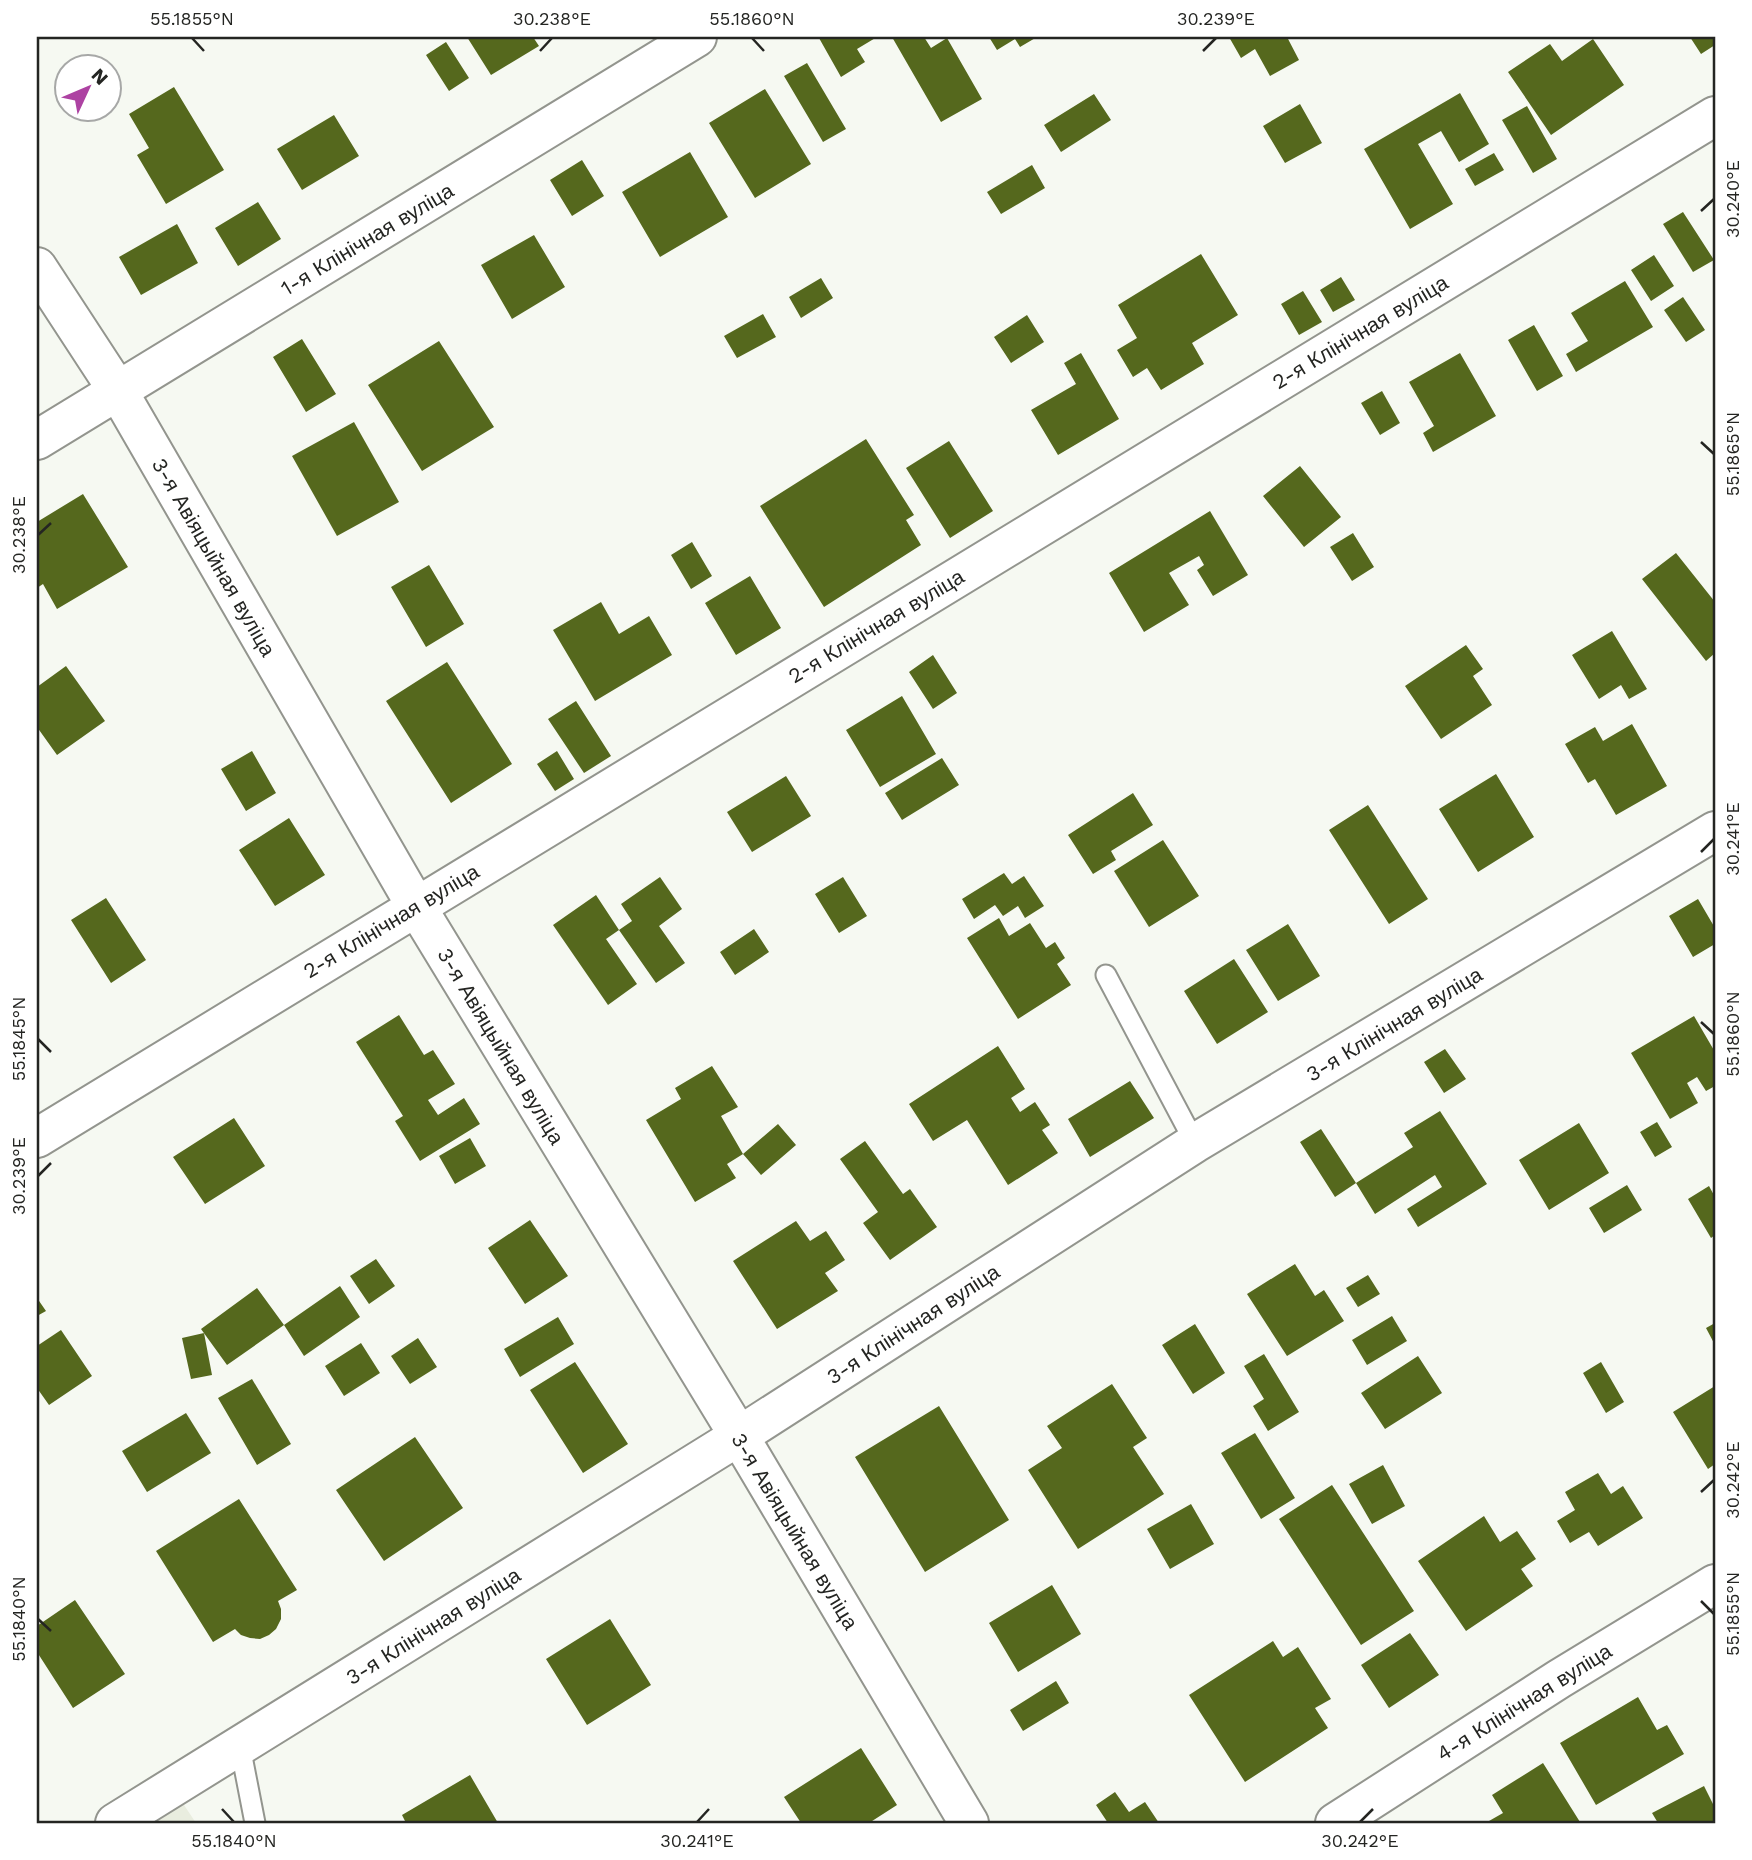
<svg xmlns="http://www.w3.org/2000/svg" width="1752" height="1860" viewBox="0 0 1752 1860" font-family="'Work Sans',sans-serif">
	<rect width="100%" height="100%" fill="#f6f9f2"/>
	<path fill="#e9eddf" d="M180 1799 196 1823H141Z"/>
	<path fill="#55681d" d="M467 37H533L539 46 491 75Z
		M820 37H877L857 49 865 62 841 77 819 38Z
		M892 37H924L931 48 947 38 982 99 941 122Z
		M989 37H1037L1020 47 1015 39 997 50Z
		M1229 37H1287L1299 60 1270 76 1255 49 1241 58Z
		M1690 37H1715V45L1701 54Z
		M1593 39 1624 85 1551 135 1508 72 1550 44 1562 61Z
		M446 42 469 78 449 91 426 55Z
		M807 63 846 129 823 142 784 76Z
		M174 87 224 170 166 204 137 155 149 148 129 114Z
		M765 89 811 164 755 198 709 123Z
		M1460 93 1489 144 1459 162 1441 131 1418 144 1453 204 1410 229 1364 149Z
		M1094 94 1111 120 1061 152 1044 125Z
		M1300 104 1322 143 1285 163 1263 126Z
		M1527 106 1557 159 1533 173 1502 120Z
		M334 115 359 156 302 190 277 149Z
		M690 152 728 217 660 257 622 192Z
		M1494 153 1504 170 1475 186 1465 169Z
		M582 160 604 196 572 216 550 180Z
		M1032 165 1045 188 1001 214 987 192Z
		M258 202 281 239 238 266 215 228Z
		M1683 212 1714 260 1693 272 1663 224Z
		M177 224 198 263 141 295 119 257Z
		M534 235 565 287 512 319 481 265Z
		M1201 254 1238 315 1192 343 1204 364 1161 390 1147 368 1133 377 1117 350 1137 338 1118 305Z
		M1654 255 1674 286 1651 301 1631 270Z
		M1341 277 1355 300 1333 312 1320 290Z
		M821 278 833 298 801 318 789 297Z
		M1625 281 1653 327 1576 372 1566 354 1588 341 1571 313Z
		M1303 291 1322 322 1299 335 1281 304Z
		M1683 297 1705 330 1686 342 1664 310Z
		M763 314 776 337 737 358 724 336Z
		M1027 315 1044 342 1011 363 994 337Z
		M1534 325 1563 376 1537 391 1508 340Z
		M302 339 336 394 306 412 273 357Z
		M439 341 494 427 422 471 368 385Z
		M1081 353 1119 419 1058 455 1031 410 1076 384 1064 363Z
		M1460 353 1496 416 1433 452 1423 433 1434 426 1409 382Z
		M1382 391 1400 423 1380 435 1361 403Z
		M354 422 399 502 337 536 292 456Z
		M866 439 914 515 906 520 921 545 824 607 760 506Z
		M949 441 993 511 950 538 906 468Z
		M1300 466 1341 517 1304 547 1263 496Z
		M83 494 128 567 57 609 43 584 37 588V522Z
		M1210 511 1248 575 1213 596 1197 570 1204 565 1199 556 1169 573 1189 605 1144 632 1109 573Z
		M1353 533 1374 567 1352 581 1330 547Z
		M692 542 712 576 691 589 671 555Z
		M1676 553 1715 602V653L1706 661 1642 579Z
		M429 565 464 624 426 647 391 587Z
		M750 576 781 628 736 655 705 603Z
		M601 602 619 634 649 616 672 655 595 701 553 630Z
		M1612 631 1647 689 1629 699 1621 685 1599 699 1572 655Z
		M1466 645 1483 669 1473 676 1492 705 1441 739 1405 686Z
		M933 655 957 693 933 709 909 672Z
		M447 662 512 764 451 803 386 701Z
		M66 666 105 721 57 755 37 727V687Z
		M902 696 936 754 880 787 846 730Z
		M576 701 611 756 584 773 548 719Z
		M1632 724 1667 786 1616 815 1595 779 1588 783 1565 744 1595 727 1603 741Z
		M252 751 276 793 246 811 221 769Z
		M557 751 574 779 555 791 537 764Z
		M942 758 959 785 902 820 885 793Z
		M1496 774 1534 837 1478 872 1439 809Z
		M786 776 811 816 752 852 727 812Z
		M1133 793 1153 825 1111 851 1116 860 1093 874 1068 835Z
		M1368 805 1428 899 1389 924 1329 830Z
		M289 818 325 875 275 906 239 850Z
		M1163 840 1199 896 1149 927 1114 871Z
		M1004 873 1012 884 1024 876 1044 906 1025 918 1018 906 1003 916 995 905 974 919 962 899Z
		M660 877 682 909 659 926 685 963 656 983 619 930 632 921 621 904Z
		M843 877 867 916 839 933 815 894Z
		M596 895 619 930 606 939 637 984 608 1005 553 925Z
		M106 898 146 960 111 983 71 920Z
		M1698 899 1715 928V944L1693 957 1669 916Z
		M999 918 1009 936 1030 923 1046 948 1055 942 1065 958 1057 964 1071 985 1018 1019 967 938Z
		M1288 924 1320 976 1278 1001 1246 950Z
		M754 929 769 952 735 975 720 952Z
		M1234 959 1268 1012 1217 1044 1184 991Z
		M399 1015 424 1055 433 1050 455 1084 428 1100 438 1115 464 1098 480 1124 420 1161 395 1121 403 1116 356 1042Z
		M1694 1016 1715 1052V1086L1706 1091 1697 1077 1687 1083 1698 1103 1670 1119 1631 1053Z
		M998 1046 1025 1089 1011 1098 1020 1112 1035 1102 1050 1125 1042 1130 1058 1153 1008 1185 967 1120 933 1141 909 1104Z
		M1445 1049 1466 1079 1444 1093 1424 1062Z
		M712 1066 738 1107 721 1116 743 1154 727 1164 736 1178 695 1202 646 1120 681 1099 675 1088Z
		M1130 1081 1154 1118 1090 1157 1068 1119Z
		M1440 1111 1487 1184 1418 1227 1407 1209 1442 1187 1435 1175 1375 1214 1356 1183 1413 1147 1404 1133Z
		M234 1118 265 1166 205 1204 173 1157Z
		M1657 1122 1672 1147 1655 1157 1640 1132Z
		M1579 1123 1609 1173 1549 1210 1519 1160Z
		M778 1124 796 1145 761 1175 743 1154Z
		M1321 1129 1356 1183 1335 1197 1300 1142Z
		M470 1138 486 1166 455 1184 439 1156Z
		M865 1141 903 1194 910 1189 937 1227 890 1260 863 1223 878 1212 840 1159Z
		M1627 1185 1642 1210 1604 1233 1589 1208Z
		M1709 1186 1715 1197V1235L1711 1238 1688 1199Z
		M530 1220 568 1276 525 1304 488 1248Z
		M796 1221 810 1241 826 1231 845 1260 825 1273 838 1291 777 1329 733 1261Z
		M376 1259 395 1286 369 1304 350 1276Z
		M1295 1264 1315 1296 1324 1290 1344 1321 1287 1356 1247 1294Z
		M1368 1275 1380 1294 1358 1307 1346 1288Z
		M340 1286 360 1317 304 1356 284 1325Z
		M257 1288 284 1325 227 1365 201 1329Z
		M37 1298 46 1311 37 1316Z
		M1392 1316 1407 1341 1367 1365 1352 1340Z
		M558 1317 574 1344 520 1377 504 1349Z
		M1715 1323V1345L1706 1328Z
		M1195 1324 1225 1373 1193 1394 1162 1345Z
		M61 1330 92 1376 49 1405 37 1388V1346Z
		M204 1333 212 1375 191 1379 182 1338Z
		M418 1338 437 1367 410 1384 391 1356Z
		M361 1343 380 1373 344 1396 325 1366Z
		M1264 1354 1299 1412 1268 1431 1253 1406 1264 1399 1244 1366Z
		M1418 1356 1442 1393 1385 1429 1361 1393Z
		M575 1362 628 1444 583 1473 530 1390Z
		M1601 1362 1624 1402 1606 1413 1583 1373Z
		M252 1379 291 1444 257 1465 218 1398Z
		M1112 1384 1147 1438 1133 1447 1164 1494 1078 1549 1028 1470 1062 1448 1047 1426Z
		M1715 1386V1464L1708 1469 1673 1412Z
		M939 1406 1009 1520 925 1572 855 1457Z
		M186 1413 211 1453 147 1492 122 1451Z
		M1255 1433 1295 1498 1261 1519 1221 1453Z
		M415 1437 463 1508 384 1561 336 1490Z
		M1383 1465 1405 1506 1372 1524 1349 1484Z
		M1598 1473 1611 1494 1623 1486 1643 1518 1598 1546 1589 1532 1570 1543 1557 1521 1575 1510 1565 1492Z
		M1332 1485 1414 1611 1361 1645 1279 1519Z
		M239 1499 297 1590 278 1601 281 1609V1619L276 1629 269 1635 260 1639 250 1638 241 1635 235 1629 213 1642 156 1551Z
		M1191 1504 1214 1544 1170 1569 1147 1529Z
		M1484 1516 1500 1542 1517 1531 1536 1559 1521 1569 1533 1586 1466 1631 1418 1561Z
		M1052 1585 1081 1634 1018 1672 989 1623Z
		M75 1600 125 1674 73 1708 37 1652V1626Z
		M610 1619 651 1685 587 1725 546 1659Z
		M1410 1633 1439 1675 1389 1708 1361 1665Z
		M1273 1641 1283 1657 1298 1647 1331 1699 1315 1708 1328 1728 1245 1782 1189 1695Z
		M1056 1681 1069 1703 1023 1731 1010 1710Z
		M1638 1697 1657 1730 1667 1725 1684 1754 1596 1805 1560 1743Z
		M861 1748 897 1805 869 1823H801L784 1797Z
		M1543 1763 1580 1822 1578 1823H1491L1489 1821 1503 1813 1492 1795Z
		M470 1775 498 1823H406L402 1815Z
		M1704 1786 1715 1808V1823H1658L1652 1813Z
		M1115 1792 1129 1812 1145 1802 1159 1823H1108L1096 1805Z"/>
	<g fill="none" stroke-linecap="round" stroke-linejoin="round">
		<defs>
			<path id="service" d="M1106 975 1195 1143
				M240 1746 255 1823"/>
			<path id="minor" d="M37 267 118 391 416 906 739 1436 969 1823
				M37 440 697 37
				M37 1138 1715 116
				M115 1823 739 1436 1195 1143 1715 831
				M1335 1823 1559 1679 1715 1584"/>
		</defs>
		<use href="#service" stroke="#93958e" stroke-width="23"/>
		<use href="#minor" stroke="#93958e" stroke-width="42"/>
		<use href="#service" stroke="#fff" stroke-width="19"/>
		<use href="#minor" stroke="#fff" stroke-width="38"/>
	</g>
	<path fill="none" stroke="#242522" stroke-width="2.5" d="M192 38 204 51M752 38 764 51M540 51 552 38M1203 51 1216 38M1701 211 1714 199M1701 442 1714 454M38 535 51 523M1701 852 1714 839M1701 1022 1714 1034M38 1039 51 1052M38 1176 51 1163M1701 1492 1714 1480M1701 1601 1714 1614M38 1619 51 1631M222 1809 234 1822M697 1822 709 1809M1360 1822 1373 1809"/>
	<g text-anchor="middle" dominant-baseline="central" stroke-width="7" stroke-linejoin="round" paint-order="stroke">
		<g font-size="21" fill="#242522" stroke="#fff">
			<text transform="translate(367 239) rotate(-31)">1-я Клінічная вуліца</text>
			<text transform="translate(1360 332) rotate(-31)">2-я Клінічная вуліца</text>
			<text transform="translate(214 557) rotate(60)">3-я Авіяцыйная вуліца</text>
			<text transform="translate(876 626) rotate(-31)">2-я Клінічная вуліца</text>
			<text transform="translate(391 921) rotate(-31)">2-я Клінічная вуліца</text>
			<text transform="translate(1394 1024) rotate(-31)">3-я Клінічная вуліца</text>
			<text transform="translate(501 1046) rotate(59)">3-я Авіяцыйная вуліца</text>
			<text transform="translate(913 1324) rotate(-33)">3-я Клінічная вуліца</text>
			<text transform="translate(795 1531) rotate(59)">3-я Авіяцыйная вуліца</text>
			<text transform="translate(433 1626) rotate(-32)">3-я Клінічная вуліца</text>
			<text transform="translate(1524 1702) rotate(-32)">4-я Клінічная вуліца</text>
		</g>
	</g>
	<rect width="1752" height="1860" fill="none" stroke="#ffffff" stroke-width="77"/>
	<g transform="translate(88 88) rotate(46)"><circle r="33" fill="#ffffff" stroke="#a7a8a7" stroke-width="2"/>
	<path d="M0-5L12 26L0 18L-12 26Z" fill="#ad42a2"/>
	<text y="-10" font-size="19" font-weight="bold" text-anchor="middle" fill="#242522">N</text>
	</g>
	<rect x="38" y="38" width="1676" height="1784" fill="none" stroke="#242522" stroke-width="2.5"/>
	<g font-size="18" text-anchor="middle" fill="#242522">
		<text x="192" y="25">55.1855°N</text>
		<text x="552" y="25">30.238°E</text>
		<text x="752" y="25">55.1860°N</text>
		<text x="1216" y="25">30.239°E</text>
		<text transform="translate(1733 199) rotate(-90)" y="6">30.240°E</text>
		<text transform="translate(1733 454) rotate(-90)" y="6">55.1865°N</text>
		<text transform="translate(19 535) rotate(-90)" y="6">30.238°E</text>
		<text transform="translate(1733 839) rotate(-90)" y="6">30.241°E</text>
		<text transform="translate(1733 1034) rotate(-90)" y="6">55.1860°N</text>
		<text transform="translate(19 1039) rotate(-90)" y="6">55.1845°N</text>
		<text transform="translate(19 1176) rotate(-90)" y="6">30.239°E</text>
		<text transform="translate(1733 1480) rotate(-90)" y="6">30.242°E</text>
		<text transform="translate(1733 1614) rotate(-90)" y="6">55.1855°N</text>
		<text transform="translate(19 1619) rotate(-90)" y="6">55.1840°N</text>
		<text x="234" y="1847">55.1840°N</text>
		<text x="697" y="1847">30.241°E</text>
		<text x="1360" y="1847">30.242°E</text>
	</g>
</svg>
